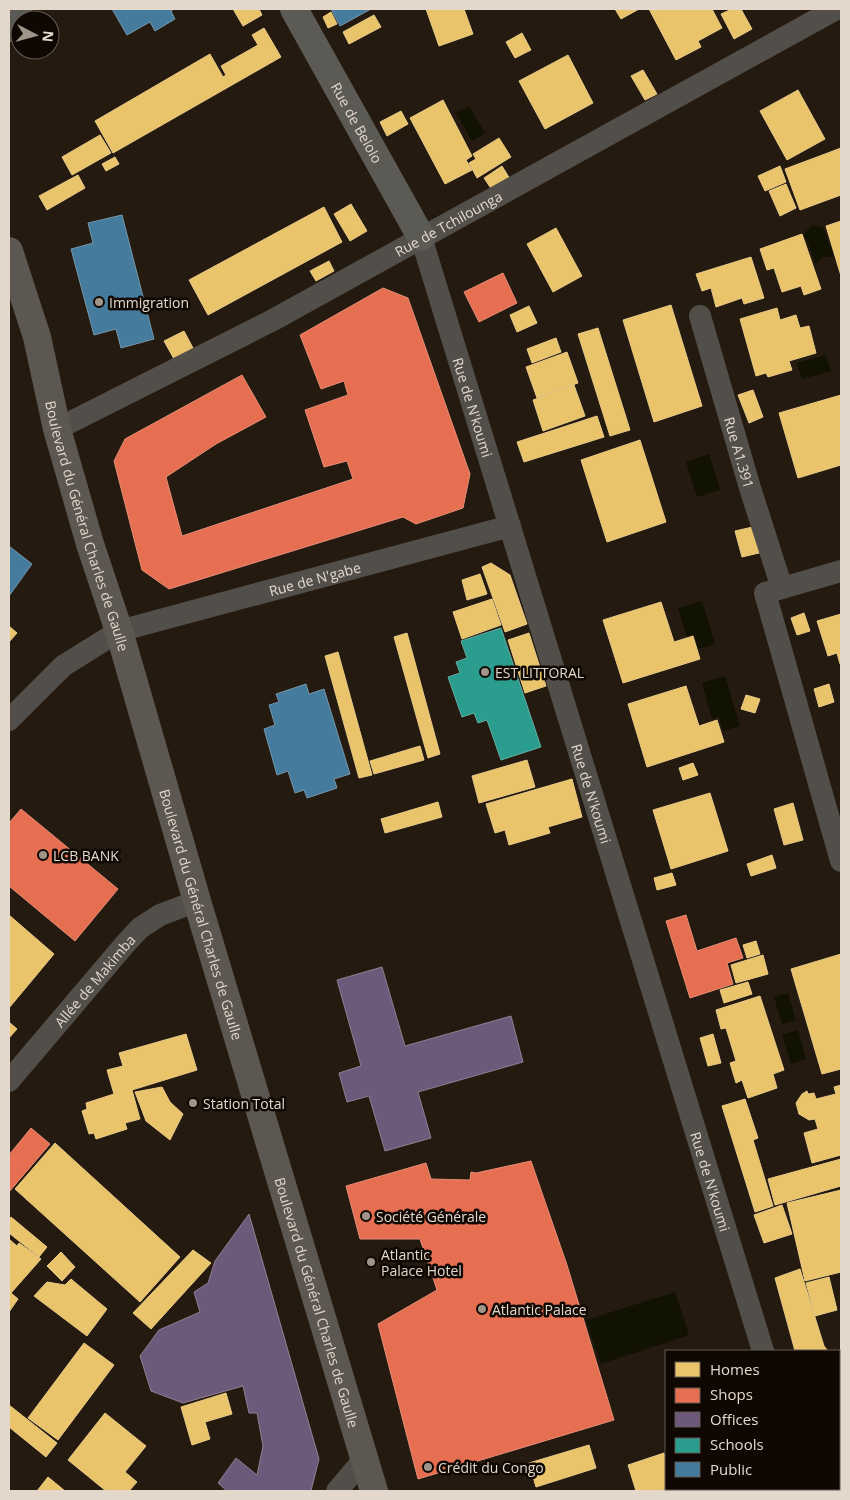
<svg xmlns="http://www.w3.org/2000/svg" width="850" height="1500" viewBox="0 0 850 1500" font-family="'Open Sans',sans-serif">
	<rect width="100%" height="100%" fill="#251a10"/>
	<path fill="#111201" d="M469 106 485 133 472 141 456 113Z
		M812 225 823 227 834 257H823L816 264 804 234Z
		M826 355 831 371 802 379 797 363Z
		M709 454 720 490 697 497 686 462Z
		M702 601 715 644 698 649 694 635 687 637 678 608Z
		M725 676 740 726 723 731 719 717 712 719 702 683Z
		M788 993 796 1020 782 1024 774 997Z
		M798 1030 806 1059 791 1064 782 1035Z
		M675 1292 689 1335 601 1364 586 1320Z"/>
	<path fill="#e9c46a" stroke="#e8ca87" d="M233 9H259L262 15 243 26Z
		M426 9H464L473 34 439 46Z
		M615 9H639L621 19Z
		M649 9H712L722 28 698 41 701 47 676 60Z
		M732 9H741L752 29 734 39 721 14Z
		M331 12 337 24 328 28 323 17Z
		M374 15 381 27 349 44 343 32Z
		M264 28 281 57 113 153 95 121 210 54 223 77 226 75 221 66 258 45 252 35Z
		M522 33 531 50 515 58 506 42Z
		M568 55 593 103 545 129 519 81Z
		M643 70 657 94 645 100 631 76Z
		M798 90 825 139 787 160 760 111Z
		M443 100 472 156 466 160 472 170 445 184 410 118Z
		M401 111 408 124 387 136 380 122Z
		M100 135 111 153 72 175 62 157Z
		M499 138 511 157 477 178 469 163 476 159 473 154Z
		M841 148V195L800 210 785 169Z
		M115 157 119 164 106 171 102 164Z
		M502 166 510 179 492 190 484 178Z
		M780 166 786 182 765 191 758 176Z
		M78 175 85 188 47 210 39 196Z
		M786 184 796 208 780 216 769 191Z
		M351 204 367 231 350 241 334 214Z
		M324 207 342 242 208 315 189 280Z
		M841 221V276L826 226Z
		M556 228 582 276 553 292 527 244Z
		M802 234 821 289 804 295 801 286 782 292 774 268 767 270 760 249Z
		M751 257 764 298 744 304 742 298 716 307 711 288 702 291 696 274Z
		M329 261 334 271 316 281 310 271Z
		M671 305 702 406 654 422 623 320Z
		M529 306 537 323 517 332 510 315Z
		M777 308 780 320 796 315 800 328 809 326 816 353 789 361 792 370 768 377 766 373 756 376 740 319Z
		M598 328 630 430 610 436 578 334Z
		M184 331 193 348 174 359 164 341Z
		M556 338 561 352 532 363 527 349Z
		M567 352 578 383 537 398 526 367Z
		M574 385 585 416 543 431 533 400Z
		M753 390 763 417 749 423 738 395Z
		M841 395V465L798 478 779 413Z
		M597 416 604 437 524 462 517 442Z
		M640 440 666 522 607 542 581 460Z
		M757 526 763 552 742 557 735 531Z
		M491 563 510 575 527 624 505 632 482 567Z
		M480 574 487 594 467 600 462 580Z
		M492 599 501 625 462 639 453 612Z
		M661 602 674 642 693 636 700 659 623 683 603 620Z
		M804 613 810 631 797 635 791 618Z
		M841 614V664H840L837 653 828 656 817 621Z
		M9 626 17 633 9 642Z
		M407 633 440 754 428 758 394 637Z
		M529 633 546 686 525 693 508 640Z
		M338 652 372 775 359 778 325 656Z
		M829 684 834 702 819 707 814 689Z
		M686 686 699 726 717 720 724 742 647 767 628 704Z
		M746 695 760 699 755 713 741 709Z
		M420 746 424 760 374 774 370 761Z
		M527 760 535 787 479 803 472 776Z
		M693 763 698 775 683 780 679 768Z
		M572 779 582 817 548 827 550 833 509 845 505 830 495 833 486 804Z
		M710 793 728 851 671 869 653 810Z
		M438 802 442 817 385 833 381 819Z
		M793 803 803 840 784 845 774 809Z
		M772 855 776 868 751 876 747 864Z
		M672 873 676 885 657 890 654 878Z
		M9 915 54 954 9 1008Z
		M756 941 760 954 747 958 743 945Z
		M841 954V1069L822 1074 791 969Z
		M763 955 768 974 736 983 731 965Z
		M748 982 752 994 724 1003 720 990Z
		M760 996 784 1070 773 1074 777 1088 748 1098 742 1080 736 1083 730 1063 736 1061 726 1028 721 1029 716 1010Z
		M9 1022 17 1029 9 1038Z
		M186 1034 197 1070 132 1090 140 1119 125 1123 127 1129 96 1139 94 1133 89 1134 82 1111 87 1109 86 1103 114 1094 107 1070 123 1066 119 1053Z
		M713 1034 721 1063 708 1066 700 1038Z
		M841 1085V1155L812 1163 804 1133 818 1129 815 1119 809 1120 799 1114 796 1103 802 1094 807 1091 808 1094 814 1093 816 1099 836 1094 834 1087Z
		M162 1087 170 1102 183 1114 170 1140 146 1121 135 1092Z
		M745 1099 758 1138 753 1140 773 1206 755 1212 722 1106Z
		M55 1143 180 1257 140 1302 15 1189Z
		M841 1159V1186L775 1205 768 1179Z
		M841 1190V1272L805 1281 787 1203Z
		M782 1205 792 1234 764 1243 754 1215Z
		M11 1217 47 1247 39 1257 9 1233V1220Z
		M9 1239 17 1246 19 1243 41 1259 11 1293 18 1299 9 1312Z
		M193 1250 211 1263 151 1329 133 1313Z
		M61 1252 75 1267 62 1281 47 1266Z
		M800 1269 824 1346 828 1351H795L775 1278Z
		M829 1277 837 1310 815 1316 806 1283Z
		M71 1279 107 1309 87 1336 34 1296 47 1282 65 1285Z
		M84 1343 114 1365 58 1440 28 1418Z
		M839 1364 841 1367V1404L839 1402Z
		M226 1393 232 1414 205 1422 210 1439 192 1445 181 1407Z
		M9 1405 57 1443 46 1457 9 1427Z
		M105 1413 146 1446 125 1472 137 1482 129 1491H106L68 1460Z
		M589 1445 596 1468 536 1487 529 1463Z
		M664 1453 666 1462V1489L658 1491H636L628 1465Z
		M48 1477 65 1491H37Z
		M737 1489H787L788 1491H738Z"/>
	<path fill="#e76f51" stroke="#e68e76" d="M503 273 517 303 479 322 464 292Z
		M383 288 408 298 470 474 463 508 416 524 403 517 169 589 142 570 114 461 125 439 242 375 266 417 216 444 166 477 182 536 353 479 347 461 324 467 305 410 348 395 344 381 321 389 300 335Z
		M21 809 118 889 75 941 9 886V823Z
		M686 915 697 951 736 938 743 958 727 963 733 984 690 998 666 921Z
		M31 1128 50 1144 9 1192V1155Z
		M531 1161 567 1265 614 1420 418 1479 378 1324 437 1290 420 1239H360L346 1186 426 1163 431 1179 470 1180 471 1172 476 1173Z"/>
	<path fill="#6d597a" stroke="#917f93" d="M382 967 405 1046 511 1016 523 1062 418 1092 431 1138 385 1151 369 1096 347 1102 339 1073 361 1066 337 980Z
		M249 1214 319 1459 311 1491H227L218 1483 236 1458 257 1475 263 1446 257 1413H249L243 1386 183 1403 151 1391 140 1356 159 1330 200 1312 194 1292 208 1283 215 1261Z"/>
	<path fill="#2a9d8f" stroke="#62aea1" d="M501 628 541 747 501 760 487 720 478 723 474 713 462 717 448 677 460 673 456 662 467 658 461 641Z"/>
	<path fill="#457b9d" stroke="#7597ab" d="M112 9H174L171 11 175 19 155 31 150 22 127 35Z
		M331 9H371L340 26Z
		M122 215 154 339 121 348 116 329 94 335 71 249 93 243 88 223Z
		M9 546 32 564 9 596Z
		M306 684 309 694 324 689 350 774 334 779 337 788 307 798 304 790 295 793 288 771 277 775 264 729 275 725 269 705 279 702 276 694Z"/>
	<g fill="none" stroke-linecap="round" stroke-linejoin="round">
		<g stroke="#524f4a" stroke-width="22">
			<path id="s1" d="M421 237 763 1351"/>
			<path id="s2" d="M700 316 750 488 782 588"/>
			<path id="s3" d="M57 429 273 320 836 9"/>
			<path d="M841 571 765 593 841 861"/>
			<path id="s4" d="M9 720 63 666 119 631 510 526"/>
			<path id="s5" d="M9 1081 126 943 140 928 160 915 197 901"/>
			<path d="M839 1437 841 1438"/>
			<path d="M337 1491 364 1459"/>
		</g>
		<g stroke="#5c5a54" stroke-width="28">
			<path id="s6" d="M294 9 421 237"/>
			<path d="M9 28 18 9"/>
		</g>
		<path stroke="#5c5751" stroke-width="28" id="s7" d="M9 251 37 337 57 429 90 544 119 631 197 901 374 1491"/>
	</g>
	<g fill="#a1958a" stroke="#0f0702" stroke-width="2">
		<circle cx="99" cy="302" r="5"/>
		<circle cx="485" cy="672" r="5"/>
		<circle cx="43" cy="855" r="5"/>
		<circle cx="193" cy="1103" r="5"/>
		<circle cx="366" cy="1216" r="5"/>
		<circle cx="371" cy="1262" r="5"/>
		<circle cx="482" cy="1309" r="5"/>
		<circle cx="428" cy="1467" r="5"/>
	</g>
	<g text-anchor="middle" dominant-baseline="central" stroke-width="5" stroke-linejoin="round" paint-order="stroke">
		<g font-size="14" fill="#e4d7cc" stroke="#0f0702">
			<text stroke="none"><textPath href="#s6" startOffset="130">Rue de Belolo</textPath></text>
			<text stroke="none"><textPath href="#s3" startOffset="442">Rue de Tchilounga</textPath></text>
			<text stroke="none"><textPath href="#s1" startOffset="178">Rue de N'koumi</textPath></text>
			<text stroke="none"><textPath href="#s2" startOffset="142">Rue A1.391</textPath></text>
			<text stroke="none"><textPath href="#s7" startOffset="286">Boulevard du Général Charles de Gaulle</textPath></text>
			<text stroke="none"><textPath href="#s4" startOffset="345">Rue de N'gabe</textPath></text>
			<text stroke="none"><textPath href="#s1" startOffset="582">Rue de N'koumi</textPath></text>
			<text stroke="none"><textPath href="#s7" startOffset="691">Boulevard du Général Charles de Gaulle</textPath></text>
			<text stroke="none"><textPath href="#s5" startOffset="132">Allée de Makimba</textPath></text>
			<text stroke="none"><textPath href="#s1" startOffset="988">Rue de N'koumi</textPath></text>
			<text stroke="none"><textPath href="#s7" startOffset="1096">Boulevard du Général Charles de Gaulle</textPath></text>
		</g>
		<g font-size="14" fill="#e4d7cc" stroke="#0f0702" text-anchor="start">
			<text x="109" y="302">Immigration</text>
			<text x="495" y="672">EST LITTORAL</text>
			<text x="53" y="855">LCB BANK</text>
			<text x="203" y="1103">Station Total</text>
			<text x="376" y="1216">Société Générale</text>
			<text x="381" y="1254">Atlantic<tspan x="381" dy="16">Palace Hotel</tspan></text>
			<text x="492" y="1309">Atlantic Palace</text>
			<text x="438" y="1467">Crédit du Congo</text>
		</g>
	</g>
	<rect width="850" height="1500" fill="none" stroke="#e4d7cc" stroke-width="20"/>
	<rect x="665" y="1350" width="175" height="140" fill="#0f0702" stroke="#645a53"/>
	<rect x="675" y="1362" width="25" height="15" fill="#e9c46a" stroke="#645a53"/>
	<text x="710" y="1375" font-size="15" fill="#e4d7cc">Homes</text>
	<rect x="675" y="1388" width="25" height="15" fill="#e76f51" stroke="#645a53"/>
	<text x="710" y="1400" font-size="15" fill="#e4d7cc">Shops</text>
	<rect x="675" y="1412" width="25" height="15" fill="#6d597a" stroke="#645a53"/>
	<text x="710" y="1425" font-size="15" fill="#e4d7cc">Offices</text>
	<rect x="675" y="1438" width="25" height="15" fill="#2a9d8f" stroke="#645a53"/>
	<text x="710" y="1450" font-size="15" fill="#e4d7cc">Schools</text>
	<rect x="675" y="1462" width="25" height="15" fill="#457b9d" stroke="#645a53"/>
	<text x="710" y="1475" font-size="15" fill="#e4d7cc">Public</text>
	<g transform="translate(35 35) rotate(96)"><circle r="24" fill="#0f0702" stroke="#645a53"/>
	<path d="M0-4L9 19L0 12L-9 19Z" fill="#a1958a"/>
	<text y="-8" font-size="14" font-weight="bold" text-anchor="middle" fill="#e4d7cc">N</text>
	</g>
</svg>
